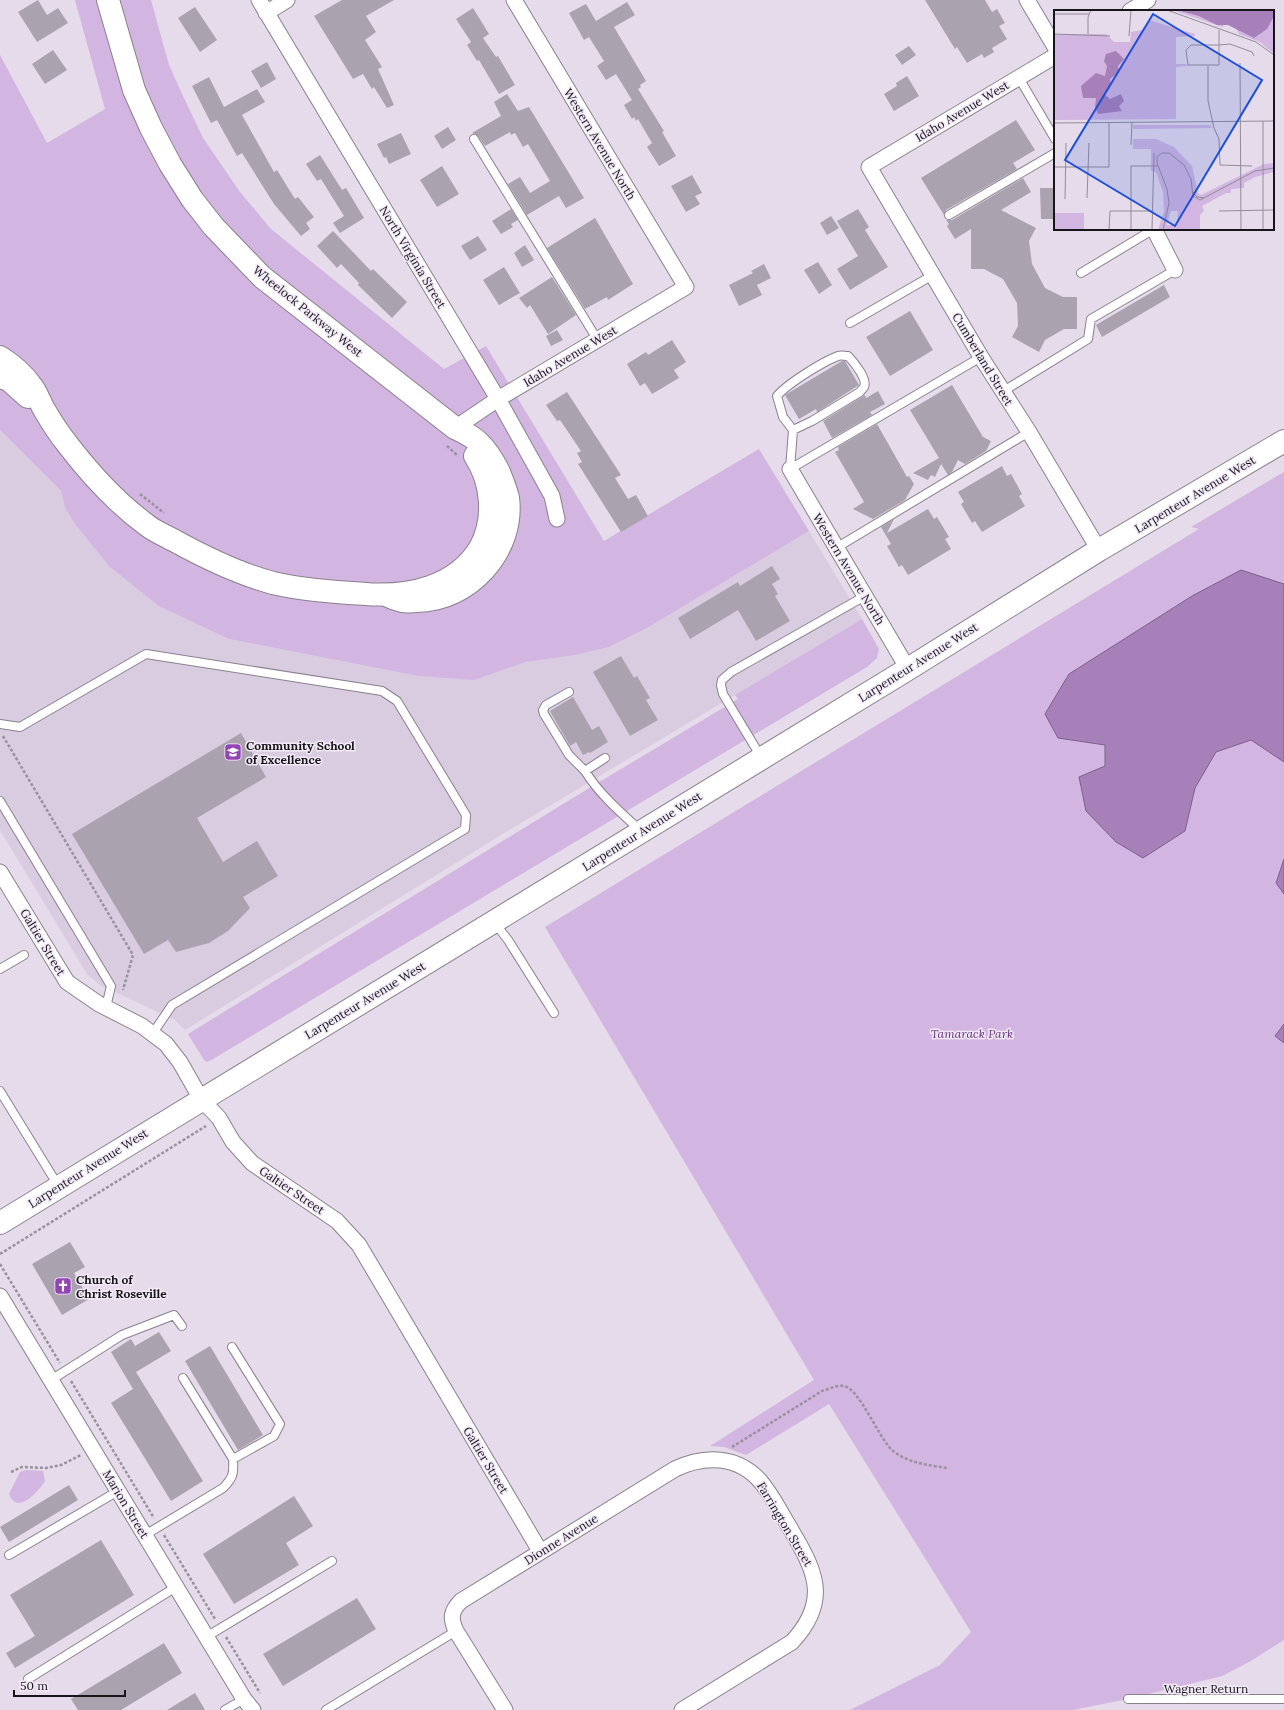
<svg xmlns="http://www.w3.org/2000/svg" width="1284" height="1710" viewBox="0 0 1284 1710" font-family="Lora,serif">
	<rect width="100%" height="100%" fill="#e5dbea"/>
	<path fill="#d9cce1" d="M0 430 61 491 65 508 75 524 109 566 229 639 319 656 474 680 526 662 575 655 609 647 647 628 809 531 862 619 511 829 185 1030 175 1020 100 985 87 974 0 830Z"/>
	<path fill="#d2b5e0" d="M75 0H151L169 65 183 96 203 138 240 192 271 229 444 369 486 346 604 541 759 449 809 531 647 628 609 647 575 655 526 662 474 680 419 676 229 639 159 606 109 566 75 524 65 508 61 491 0 430V55L47 143 105 109Z
		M1284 472V1640L1249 1662 1222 1676 1128 1699 1073 1710H850L940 1665 971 1632 829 1404 746 1455 724 1447 710 1446 814 1380 545 927 1199 529 1191 527Z
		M862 619 879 649 877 658 867 667 213 1059 207 1062 204 1060 188 1034 586 790 738 699 735 695Z
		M26 1470 43 1471 45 1481C39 1491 17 1516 9 1494L20 1472Z"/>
	<path fill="#a780ba" stroke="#7c608a" d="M1241 570 1284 584V762L1251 740 1216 752 1195 788 1185 831 1143 858 1116 842 1086 811 1079 777 1105 766V745L1058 738 1045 714 1069 674 1192 596Z
		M1284 859V894L1276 883Z
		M1284 1024V1043L1275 1036Z"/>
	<path fill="#aba2b0" d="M38 0 47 15 58 8 68 23 37 42 18 12Z
		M342 0H394L366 16 376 32 365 40 382 67 378 69 394 105 387 108 374 87 372 89 363 74 353 79 314 16Z
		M925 0H985L992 12 997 9 1005 23 999 26 1007 39 992 48 994 52 984 58 982 54 967 63 957 47 955 49Z
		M627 2 635 15 614 27 646 81 640 85 641 87 638 89 664 131 662 132 676 156 659 166 647 147 652 143 638 119 636 121 634 117 632 119 624 105 632 100 616 74 606 80 597 66 604 61 589 37 584 40 569 13 586 4 596 21Z
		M195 7 217 40 200 52 178 18Z
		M473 8 489 34 483 38 496 57 498 56 515 85 499 94 479 60 477 61 467 45 471 42 456 19Z
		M909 46 916 55 902 65 895 55Z
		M53 50 67 70 45 84 32 64Z
		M267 62 276 79 261 88 251 71Z
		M907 76 919 96 894 111 884 94 897 86 896 83Z
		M209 77 224 107 257 89 265 102 242 115 274 172 277 170 295 199 298 197 314 217 306 223 310 229 301 236 274 204 242 153 237 156 217 120 211 123 192 86Z
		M507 94 518 111 529 107 584 198 566 208 559 196 527 215 508 184 520 177 530 193 550 181 528 144 523 147 515 133 511 135 510 132 485 146 478 136 472 133 501 116 494 102Z
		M1016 120 1035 150 1013 163 1017 169 946 210 944 215 921 178Z
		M448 127 456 140 442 149 434 136Z
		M401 133 411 154 389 164 386 157 384 158 377 144Z
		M320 155 342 190 346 188 364 218 340 233 333 223 344 216 321 179 317 181 306 164Z
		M442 166 459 194 437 207 420 180Z
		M692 175 702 193 695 196 700 204 686 212 671 186Z
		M1023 178 1031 192 1001 210 1036 228 1029 241 1032 264 1045 288 1063 297H1077V329H1064L1045 340 1039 352 1012 337 1018 326 1017 303 1003 279 984 269H971V229L955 239 947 226 949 224 946 220H952Z
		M1040 188H1055V219H1041Z
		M511 209 518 220 511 224 513 227 501 234 492 221Z
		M858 209 869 227 865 230 888 267 850 290 837 269 858 256 837 221Z
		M831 216 839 228 827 235 820 223Z
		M595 218 633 284 608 300 607 297 585 309 547 248Z
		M333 231 371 271 373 269 407 302 392 318 358 285 359 283 341 264 337 268 317 246Z
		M478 236 487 250 470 260 461 246Z
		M525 245 534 260 522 267 514 253Z
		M818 262 832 285 819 294 804 270Z
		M764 264 771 278 757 285 762 295 739 306 729 285 753 273 751 271Z
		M504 267 520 293 499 305 483 280Z
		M552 277 576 315 548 334 530 305 527 308 519 298Z
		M1164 285 1170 297 1102 337 1096 325Z
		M910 311 933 350 890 376 866 337Z
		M557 330 563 340 551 346 546 336Z
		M672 340 686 362 674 370 679 378 652 394 645 383 640 386 627 364 646 352 648 355Z
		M842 361H845L859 385 817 412 816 409 799 419 785 395Z
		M952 385 983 437 991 441 986 451 965 464 958 460 952 472 948 475 941 464 935 477 931 475 928 480 913 473 939 458 910 410Z
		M878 391 885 404 870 412 872 415 832 438 823 421 865 395 866 398Z
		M567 392 621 475 615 478 628 499 636 495 648 516 621 532 578 464 582 462 577 453 581 451 560 420 557 421 546 405Z
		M877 424 907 477 909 476 914 484 905 500 873 519 853 509 864 502 835 452 839 450 838 447Z
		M1002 466 1007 476 1011 474 1022 494 1019 496 1025 506 982 532 975 521 972 523 961 504 964 502 958 492Z
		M928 509 934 519 937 517 949 537 945 539 951 549 908 575 902 565 899 567 887 546 891 544 881 527 894 519 887 533Z
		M772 566 780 579 772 584 778 594 775 596 790 621 756 641 738 610 690 639 678 618 738 582 740 586Z
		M621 656 634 678 637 676 650 698 646 700 658 720 630 736 593 672Z
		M573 697 592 730 599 726 608 742 590 753 589 752 583 755 576 742 570 746 550 711Z
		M241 733 266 777 197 818 223 862 257 841 278 876 243 897 250 908 228 931 209 943 176 952 168 940 144 954 72 834Z
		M70 1242 85 1267 74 1273 89 1299 62 1315 32 1264Z
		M159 1332 171 1351 136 1372 203 1481 171 1501 111 1403 133 1389 111 1352 131 1339 135 1346Z
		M210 1346 263 1435 238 1450 185 1361Z
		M69 1485 78 1500 9 1542 0 1527Z
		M294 1496 313 1526 286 1543 299 1565 234 1604 203 1554Z
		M101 1540 134 1595 15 1668 6 1653 35 1636 10 1595Z
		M357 1598 376 1629 283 1686 263 1654Z
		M164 1643 182 1673 121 1710H78L71 1699Z
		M195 1693 205 1710H167Z"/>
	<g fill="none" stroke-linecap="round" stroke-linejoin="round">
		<defs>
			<path id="lane" d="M1019 78 1055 139
				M474 139 597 339
				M949 215 1055 153
				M1081 273 1154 229
				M850 323 933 275
				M1002 392 1088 339 1091 319 1175 270
				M790 469 793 430 812 421 860 392C861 390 863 389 864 387 868 379 853 361 848 356 844 356 841 355 838 356 822 362 787 384 777 396L783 417 793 430
				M790 469 981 357
				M836 548 1029 432
				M569 692 546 705 543 710 544 714 569 755 585 771 605 758
				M0 724 20 727 146 654 382 691 397 701 466 815 465 829 172 1005 153 1033
				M761 757 723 694 721 685 722 680 731 672 865 596
				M585 771C600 795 620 812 641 831
				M0 801 111 986 106 1007
				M494 922 508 940 554 1013
				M0 969 24 955
				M0 1091 59 1187
				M232 1347 280 1424 274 1436 233 1459
				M51 1380 122 1335 174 1315 182 1326
				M145 1535 223 1488C233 1478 234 1474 233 1459L183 1378
				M9 1555 118 1491
				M206 1637 332 1561
				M28 1679 176 1587
				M1128 1699H1284
				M225 1710 244 1699
				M326 1710 456 1631"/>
			<path id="street" d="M259 0 498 399 552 496 557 519
				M1027 0 1055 47
				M1130 11 1148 0
				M266 13 287 0
				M1055 56 869 167 981 357 1029 432 1099 550
				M1154 229 1175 270
				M455 428 498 399 686 287 514 0
				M790 469 908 669
				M0 872 67 982 99 1004 142 1026 166 1044 180 1062 201 1099 219 1118 233 1142 252 1163 337 1221 359 1245 540 1551
				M0 1296 244 1699 253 1710
				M505 1710 456 1631C450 1618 451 1611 461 1601L675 1469C704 1455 738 1455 761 1482 771 1494 779 1509 787 1523 813 1567 833 1598 792 1642L682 1710"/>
			<path id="secondary" d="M108 0 134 90 151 128 170 164 192 199 213 226 262 277 455 428C463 432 472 436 478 442 487 450 494 462 499 472 502 480 506 489 508 498 515 550 469 601 417 601 412 601 407 602 402 601 397 600 392 598 388 596
				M0 357C11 364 22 373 30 384 37 392 40 403 45 411 52 423 60 435 68 445 91 475 118 504 148 526 156 532 166 536 175 541 206 558 239 574 273 583 303 590 335 592 365 594 408 597 456 588 480 548 496 519 492 482 475 456
				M0 377 9 380 28 397
				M0 1223 908 669 1099 550 1284 441"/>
		</defs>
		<use href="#lane" stroke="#8a818e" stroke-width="10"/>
		<use href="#street" stroke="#8a818e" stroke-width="17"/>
		<use href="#secondary" stroke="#8a818e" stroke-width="24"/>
		<path stroke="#99919d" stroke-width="2.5" stroke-dasharray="3 2" stroke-linecap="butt" d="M447 446 458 456
			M140 494 164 513
			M3 736 133 955 123 990
			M0 1254 206 1126
			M0 1264 60 1363
			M71 1381 154 1518
			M732 1447 822 1391C829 1389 836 1385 843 1386 859 1387 878 1437 892 1450 907 1463 928 1465 947 1468
			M11 1472 22 1467 46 1468 61 1465 81 1455
			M164 1535 215 1619
			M226 1637 260 1693"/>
		<use href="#lane" stroke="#fff" stroke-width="8"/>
		<use href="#street" stroke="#fff" stroke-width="15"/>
		<use href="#secondary" stroke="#fff" stroke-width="22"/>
	</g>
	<defs>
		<symbol id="school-square" viewBox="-11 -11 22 22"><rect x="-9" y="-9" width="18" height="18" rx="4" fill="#9244b4" stroke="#f2e9f7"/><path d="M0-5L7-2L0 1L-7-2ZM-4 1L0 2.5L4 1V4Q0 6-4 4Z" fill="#fff"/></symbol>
		<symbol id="church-square" viewBox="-11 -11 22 22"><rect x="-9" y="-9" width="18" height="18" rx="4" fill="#9244b4" stroke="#f2e9f7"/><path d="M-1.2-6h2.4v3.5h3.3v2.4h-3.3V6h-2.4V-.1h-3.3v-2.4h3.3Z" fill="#fff"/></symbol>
	</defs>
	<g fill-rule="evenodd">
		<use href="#school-square" x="223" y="742" width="20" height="20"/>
		<use href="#church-square" x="53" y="1276" width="20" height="20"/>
	</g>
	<g text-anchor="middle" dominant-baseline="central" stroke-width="3" stroke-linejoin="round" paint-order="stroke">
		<g font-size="12" fill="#18151a" stroke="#f2e9f7">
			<text transform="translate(962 111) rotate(-31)">Idaho Avenue West</text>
			<text transform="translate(600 144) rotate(59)">Western Avenue North</text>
			<text transform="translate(413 257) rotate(59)">North Virginia Street</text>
			<text transform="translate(308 311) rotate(39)">Wheelock Parkway West</text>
			<text transform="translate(570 356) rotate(-31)">Idaho Avenue West</text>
			<text transform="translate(983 359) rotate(59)">Cumberland Street</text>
			<text transform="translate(1195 494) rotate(-31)">Larpenteur Avenue West</text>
			<text transform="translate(849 569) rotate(59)">Western Avenue North</text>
			<text transform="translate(918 662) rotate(-32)">Larpenteur Avenue West</text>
			<text transform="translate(642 831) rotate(-32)">Larpenteur Avenue West</text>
			<text transform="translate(43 942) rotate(59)">Galtier Street</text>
			<text transform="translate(365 1000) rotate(-31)">Larpenteur Avenue West</text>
			<text transform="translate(88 1168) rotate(-32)">Larpenteur Avenue West</text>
			<text transform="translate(292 1190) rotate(34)">Galtier Street</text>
			<text transform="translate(486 1460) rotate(59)">Galtier Street</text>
			<text transform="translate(126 1504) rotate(59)">Marion Street</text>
			<text transform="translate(785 1524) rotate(59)">Farrington Street</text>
			<text transform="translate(561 1539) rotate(-32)">Dionne Avenue</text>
			<text x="1206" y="1688">Wagner Return</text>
		</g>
		<g font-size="12" font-weight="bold" fill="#18151a" stroke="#f2e9f7" text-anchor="start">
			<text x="246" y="745">Community School<tspan x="246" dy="14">of Excellence</tspan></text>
			<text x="76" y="1279">Church of<tspan x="76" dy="14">Christ Roseville</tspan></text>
		</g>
		<g font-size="12" font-style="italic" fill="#66347d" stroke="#f2e9f7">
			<text x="972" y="1033">Tamarack Park</text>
		</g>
	</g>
	<g transform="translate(1054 10)">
		<rect width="220" height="220" fill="#e5dbea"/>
		<path d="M119 0H220V44L206 32 185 24 182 18 172 14 168 17ZM95 10 141 24V26L122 27V54H132L134 56 122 57V109L0 110V24H52L60 32H76L77 22 88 20ZM79 115H157L158 118 79 119ZM79 129H102L120 137 138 156 144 183 147 185 210 154 220 153V162L201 167 190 173V178L177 179V183H172L148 196 150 201 146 205V220H104L110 201 109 182 102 162 97 161V139H79ZM117 201H124L123 215H113ZM0 203H30V220H0Z" fill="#d2b5e0" fill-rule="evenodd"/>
		<path d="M123 0H220V6L213 19 200 28 174 15H163L145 6ZM62 41 70 49 64 56 65 62 56 69 57 75 50 84 56 89 67 84 70 91 65 96 68 101 44 104 41 97 42 88H29L27 76 42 63 51 66 53 56 50 51 52 44Z" fill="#a780ba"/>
		<path fill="none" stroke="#938c97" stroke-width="1" d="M113 0 202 32 220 45M0 4H35M165 20V55H134L132 40 137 35H165L176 34 198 42 200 46M0 24 56 26M34 24V7L37 0M75 26 77 0M186 53 187 220M154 56V91L160 118 165 129 166 155 198 156M0 113 220 111M77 135 78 112M0 157H55V113M139 182 143 187 150 188M33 188 35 133M11 189 12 133M165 201 220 200M55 220 56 201H99M77 220V156H104M98 220 100 143M109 220 115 193 113 179 103 153V147L108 143H115L130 155 137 169 139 186 146 190 201 161 220 158M209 220V111"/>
		<path fill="#1d4ed8" fill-opacity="0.15" stroke="#1d4ed8" stroke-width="2" d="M99 4 208 70 121 216 11 150Z"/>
		<rect width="220" height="220" fill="none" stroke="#18151a" stroke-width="2"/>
	</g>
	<path d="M14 1690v6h111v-6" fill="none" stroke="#18151a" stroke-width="2"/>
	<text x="20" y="1690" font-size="12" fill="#18151a" stroke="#f2e9f7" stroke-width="3" paint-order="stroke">50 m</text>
</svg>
